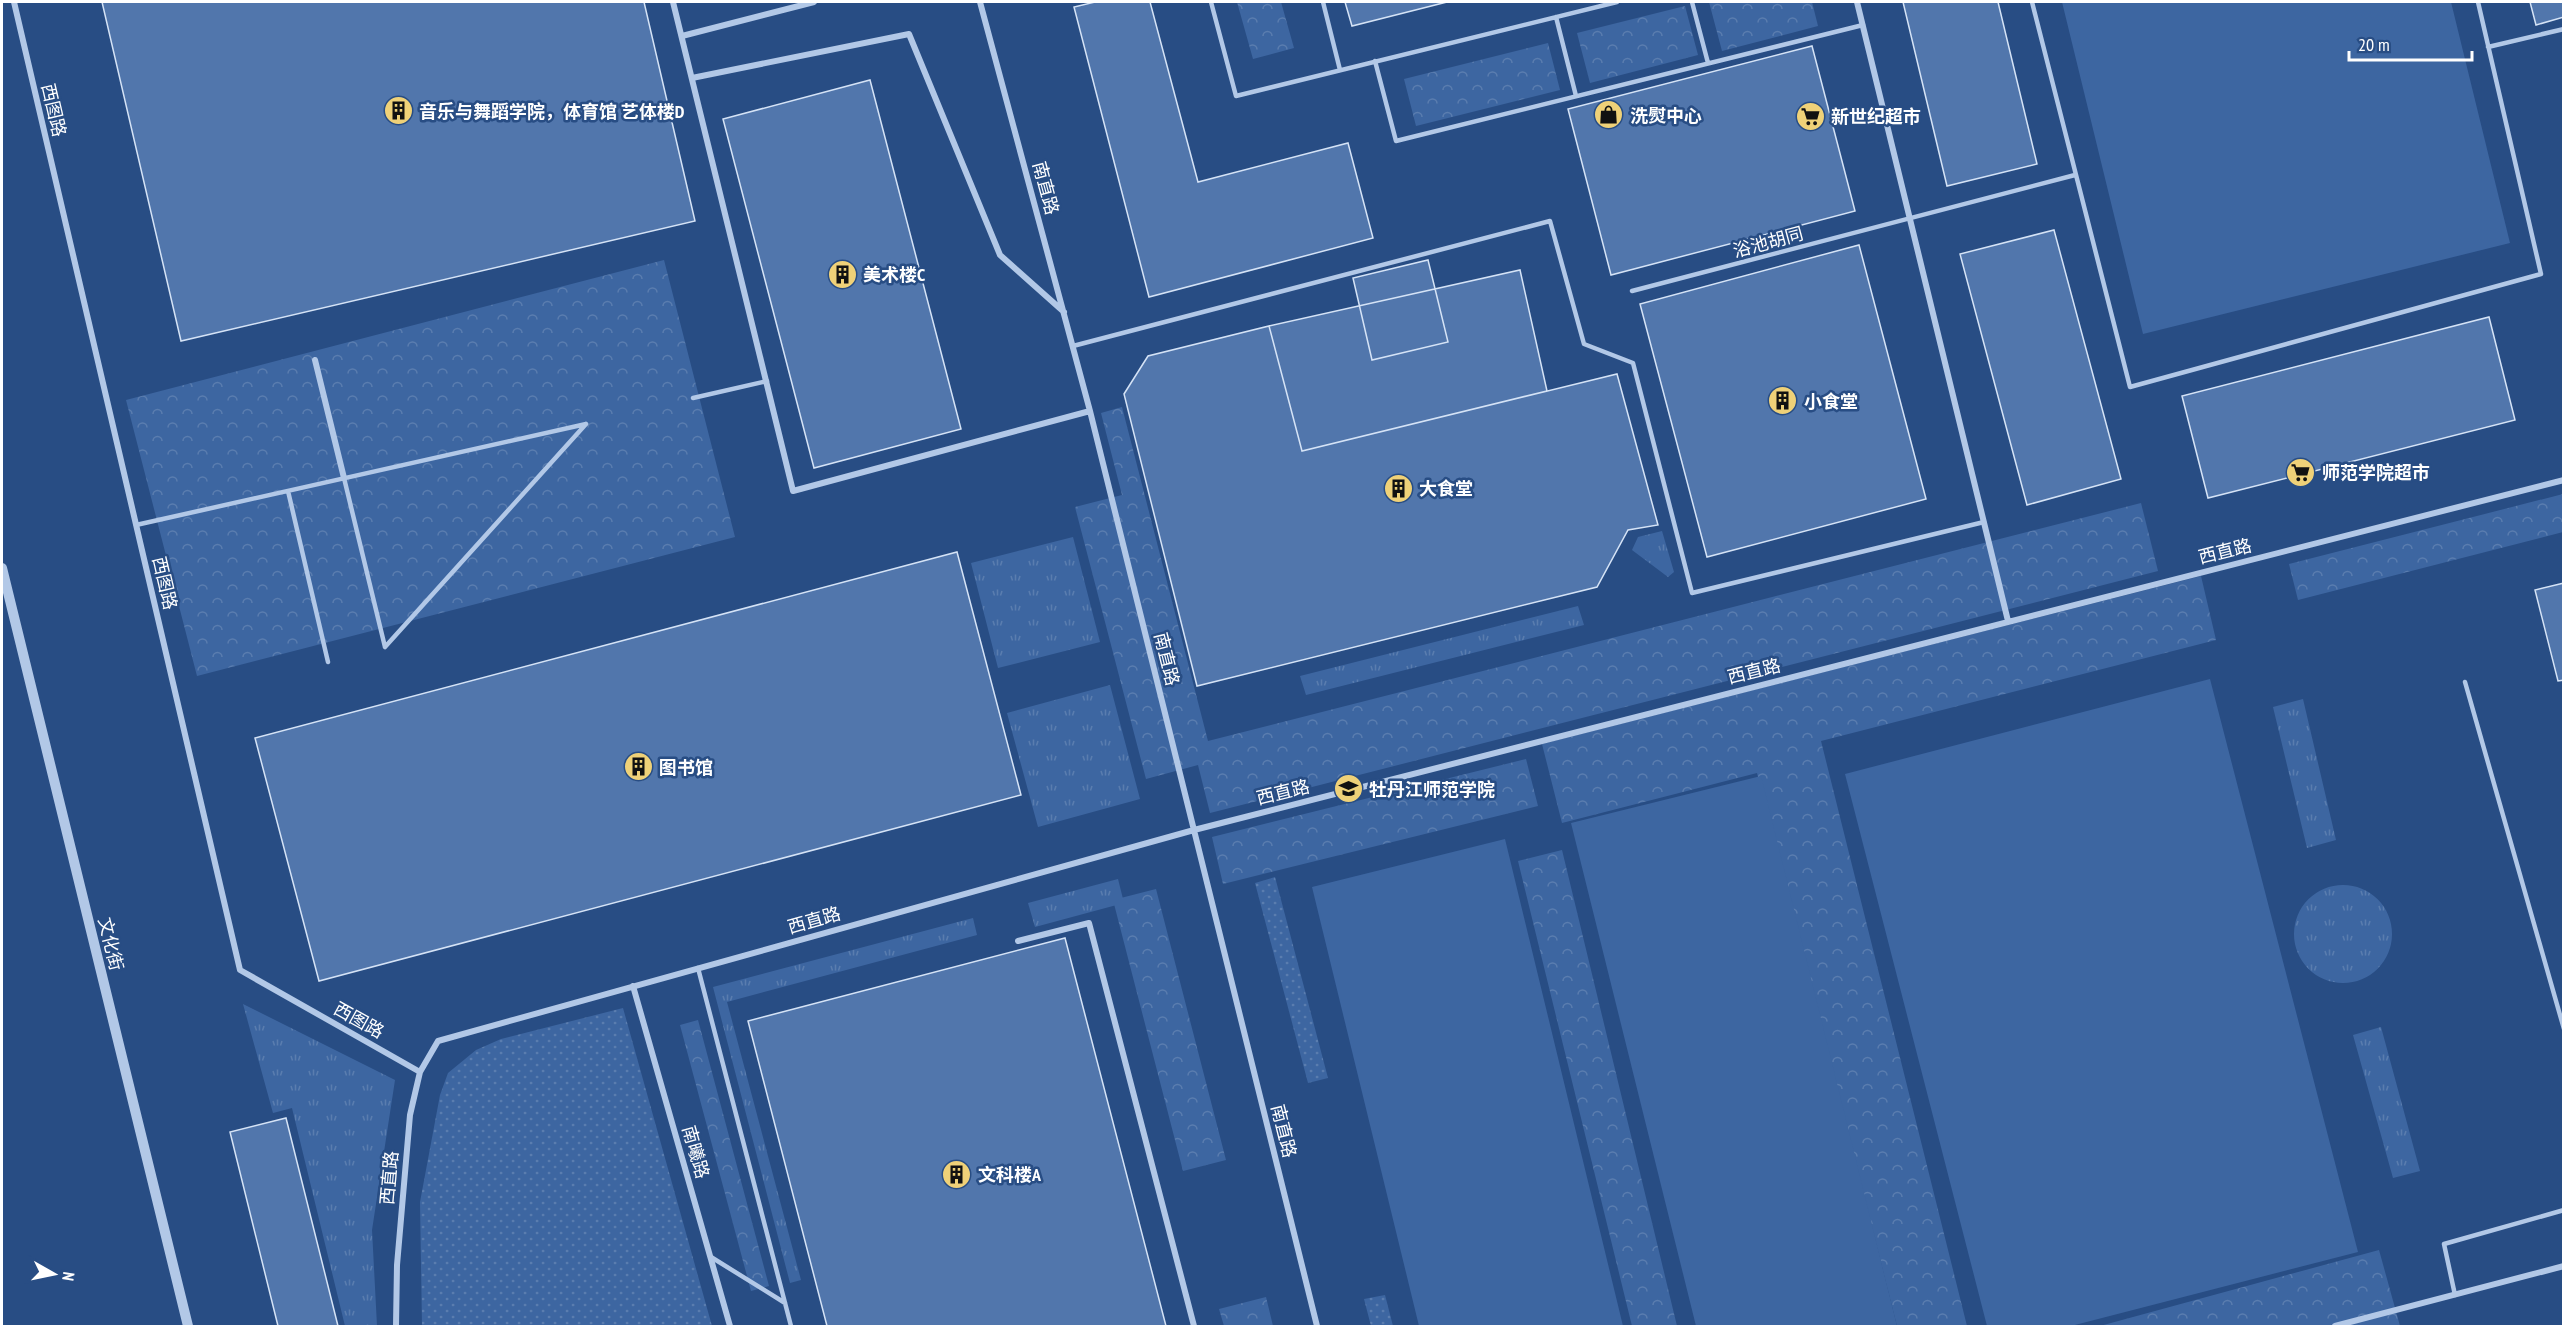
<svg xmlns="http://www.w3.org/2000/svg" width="2565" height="1328" viewBox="0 0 2565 1328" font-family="'PT Sans Narrow','Noto Sans SC',sans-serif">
	<defs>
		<pattern id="grass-dots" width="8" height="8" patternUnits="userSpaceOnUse" patternTransform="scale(1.5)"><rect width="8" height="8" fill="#3d66a1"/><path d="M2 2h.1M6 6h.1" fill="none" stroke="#5a7daf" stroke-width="1.8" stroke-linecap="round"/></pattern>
		<pattern id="forest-crowns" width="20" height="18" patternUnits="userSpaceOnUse" patternTransform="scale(1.5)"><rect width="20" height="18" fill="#3d66a1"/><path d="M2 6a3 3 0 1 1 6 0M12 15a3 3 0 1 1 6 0" fill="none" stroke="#5a7daf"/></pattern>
		<pattern id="park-tufts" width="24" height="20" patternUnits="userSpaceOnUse" patternTransform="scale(1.5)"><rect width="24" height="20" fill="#3d66a1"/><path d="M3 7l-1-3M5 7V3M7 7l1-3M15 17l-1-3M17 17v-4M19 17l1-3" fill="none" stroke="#5a7daf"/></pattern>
	</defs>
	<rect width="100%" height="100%" fill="#284d84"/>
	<path fill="url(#grass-dots)" d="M1275 877 1328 1078 1308 1083 1255 883Z
		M623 1008 712 1326H422L420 1202 440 1095 448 1073 476 1050 501 1039Z
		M1385 1295 1393 1326H1371L1364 1299Z"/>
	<path fill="url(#forest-crowns)" d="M1237 2H1281L1294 48 1253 59Z
		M1709 2H1812L1818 26 1722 51Z
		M1685 6 1698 55 1590 83 1577 33Z
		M1548 43 1560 90 1416 126 1404 79Z
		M664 260 735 537 197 676 126 400Z
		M1122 407 1208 741 2141 503 2158 571 1210 813 1198 765 1146 779 1075 507 1122 495 1101 413Z
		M2563 494V532L2298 600 2289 564Z
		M2201 576 2216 640 1821 741 1967 1326H1897L1757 773 1562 823 1542 744Z
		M1526 759 1538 806 1223 884 1212 837Z
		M1562 850 1677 1326H1632L1518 861Z
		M1156 889 1226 1160 1183 1171 1113 900Z
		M698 1020 769 1286 751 1291 680 1025Z
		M2379 1250 2400 1326H2100Z
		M1266 1297 1273 1326H1224L1219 1309Z"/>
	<path fill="url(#park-tufts)" d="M1662 531 1674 572 1668 577 1632 550 1638 537Z
		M1073 537 1100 642 998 668 971 563Z
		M1578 606 1584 625 1306 695 1300 676Z
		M1110 685 1140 799 1038 827 1007 713Z
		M2303 699 2336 840 2307 848 2273 707Z
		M1118 879 1124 903 1035 927 1028 903Z
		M2294 934a49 49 0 1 1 98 0a49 49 0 1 1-98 0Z
		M973 918 977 935 727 1002 801 1280 790 1283 713 987Z
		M243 1004 395 1080 372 1230 377 1326H345L292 1108 273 1113Z
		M2381 1027 2420 1171 2393 1178 2353 1035Z"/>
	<path fill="#3d66a1" d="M2062 2H2451L2510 243 2143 334Z
		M2210 679 2358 1252 2071 1326H1987L1845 774Z
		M1761 776 1897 1326H1696L1571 823Z
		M1505 839 1623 1326H1419L1312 887Z"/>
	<path fill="#5176ac" stroke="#d5e3f6" stroke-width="1.5" d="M102 2H644L695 221 181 341Z
		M1095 2H1150L1198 182 1348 143 1373 238 1149 297 1074 7Z
		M1345 2H1447L1352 26Z
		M1903 2H1998L2037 164 1947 186Z
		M2530 2H2564V17L2536 25Z
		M1812 46 1855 211 1611 275 1568 109Z
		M870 80 961 429 814 468 723 119Z
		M2054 230 2121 479 2027 505 1960 254Z
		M1859 245 1926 499 1707 557 1640 304Z
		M1428 260 1448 342 1372 360 1353 278Z
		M1520 270 1547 391 1302 451 1269 326Z
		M2489 317 2515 420 2208 498 2182 396Z
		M1269 326 1302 451 1617 374 1658 525 1628 530 1597 587 1197 686 1124 394 1148 356Z
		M957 552 1021 795 319 981 255 738Z
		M2564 583V680L2558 681 2535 590Z
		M1065 938 1166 1326H827L748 1021Z
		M286 1118 338 1326H278L230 1132Z"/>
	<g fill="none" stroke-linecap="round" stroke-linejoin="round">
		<path stroke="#b2c8e7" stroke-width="4.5" d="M1211 2 1236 96 1617 2
			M1323 2 1340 70
			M1692 2 1708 63
			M2032 2 2130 387 2541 274 2478 2
			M1556 17 1576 96
			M2488 47 2564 29
			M1375 61 1396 141 1863 25
			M1632 291 2075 175
			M1073 346 1550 221 1584 344 1633 363 1692 593 1984 522
			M693 398 767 381
			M344 478 385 647
			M288 491 328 662
			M136 525 586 424
			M385 647 586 424
			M2465 682 2564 1029
			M698 968 791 1326
			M711 1257 785 1303
			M2455 1295 2444 1244 2564 1210"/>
		<path stroke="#b2c8e7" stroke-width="6" d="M14 2 240 970 420 1072
			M673 2 793 491 1090 411
			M980 2 1090 411 1317 1326
			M1857 2 2008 621
			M682 36 814 2
			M692 78 909 34 1000 255 1064 312
			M315 360 344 478
			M1018 941 1089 923 1194 1326
			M633 986 730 1326
			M396 1326 397 1265 410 1115 420 1072 438 1041 1194 830 2564 480
			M2335 1326 2564 1266"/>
		<path stroke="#b2c8e7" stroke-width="10" d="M2 568 188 1326"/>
	</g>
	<defs>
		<symbol id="building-disc" viewBox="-11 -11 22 22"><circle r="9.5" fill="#efd178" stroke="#284d84"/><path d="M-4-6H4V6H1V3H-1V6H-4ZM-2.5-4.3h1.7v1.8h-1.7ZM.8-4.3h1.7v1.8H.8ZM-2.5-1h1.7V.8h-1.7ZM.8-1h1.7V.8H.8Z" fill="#111"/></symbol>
		<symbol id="shop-disc" viewBox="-11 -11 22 22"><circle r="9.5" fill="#efd178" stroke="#284d84"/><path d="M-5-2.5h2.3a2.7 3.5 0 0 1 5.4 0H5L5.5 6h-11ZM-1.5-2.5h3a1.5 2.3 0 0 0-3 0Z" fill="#111"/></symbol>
		<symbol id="supermarket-disc" viewBox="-11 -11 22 22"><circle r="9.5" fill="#efd178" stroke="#284d84"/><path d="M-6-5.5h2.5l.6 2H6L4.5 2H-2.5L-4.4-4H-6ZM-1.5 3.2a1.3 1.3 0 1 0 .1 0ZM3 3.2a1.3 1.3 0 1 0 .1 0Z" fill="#111"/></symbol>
		<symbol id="university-disc" viewBox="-11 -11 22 22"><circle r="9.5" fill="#efd178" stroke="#284d84"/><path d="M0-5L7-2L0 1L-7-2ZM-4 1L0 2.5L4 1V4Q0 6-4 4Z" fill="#111"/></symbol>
	</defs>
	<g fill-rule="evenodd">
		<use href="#building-disc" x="382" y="94" width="33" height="33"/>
		<use href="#shop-disc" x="1592" y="98" width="33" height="33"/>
		<use href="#supermarket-disc" x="1794" y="100" width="33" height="33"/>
		<use href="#building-disc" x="826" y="258" width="33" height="33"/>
		<use href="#building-disc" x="1766" y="384" width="33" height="33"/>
		<use href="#supermarket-disc" x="2284" y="456" width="33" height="33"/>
		<use href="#building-disc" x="1382" y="472" width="33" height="33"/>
		<use href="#building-disc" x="622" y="750" width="33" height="33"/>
		<use href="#university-disc" x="1332" y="772" width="33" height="33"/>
		<use href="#building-disc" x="940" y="1158" width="33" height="33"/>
	</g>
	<g text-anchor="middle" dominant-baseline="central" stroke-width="5" stroke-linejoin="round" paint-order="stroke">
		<g font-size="18" fill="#fff" stroke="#284d84">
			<text transform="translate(54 110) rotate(77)">西图路</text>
			<text transform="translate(1046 188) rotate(75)">南直路</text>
			<text transform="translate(1768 242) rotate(-15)">浴池胡同</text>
			<text transform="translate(2225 551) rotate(-14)">西直路</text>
			<text transform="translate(165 583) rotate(77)">西图路</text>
			<text transform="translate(1167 659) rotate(76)">南直路</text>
			<text transform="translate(1754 671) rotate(-14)">西直路</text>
			<text transform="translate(1283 792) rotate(-14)">西直路</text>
			<text transform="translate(814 920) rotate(-16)">西直路</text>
			<text transform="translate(111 944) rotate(76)">文化街</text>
			<text transform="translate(359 1020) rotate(29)">西图路</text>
			<text transform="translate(1284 1131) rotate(76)">南直路</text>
			<text transform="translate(696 1152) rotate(74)">南曦路</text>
			<text transform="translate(389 1178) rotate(-85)">西直路</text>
		</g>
		<g font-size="18" font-weight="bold" fill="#fff" stroke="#284d84" text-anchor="start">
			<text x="419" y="111">音乐与舞蹈学院，体育馆 艺体楼D</text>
			<text x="1630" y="115">洗熨中心</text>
			<text x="1831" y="116">新世纪超市</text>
			<text x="863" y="274">美术楼C</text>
			<text x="1804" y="401">小食堂</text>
			<text x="2322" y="472">师范学院超市</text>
			<text x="1419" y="488">大食堂</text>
			<text x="659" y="767">图书馆</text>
			<text x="1369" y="789">牡丹江师范学院</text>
			<text x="978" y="1174">文科楼A</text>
		</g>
	</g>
	<rect width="2565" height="1328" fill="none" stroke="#ffffff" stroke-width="6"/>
	<g transform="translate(54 1274) rotate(99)" stroke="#284d84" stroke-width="4.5" paint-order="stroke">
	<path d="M0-4.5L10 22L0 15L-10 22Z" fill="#ffffff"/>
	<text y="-9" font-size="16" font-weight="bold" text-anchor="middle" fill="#ffffff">N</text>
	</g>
	<path d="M2349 51v9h123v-9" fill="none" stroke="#ffffff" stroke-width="3"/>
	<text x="2358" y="51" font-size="18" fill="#ffffff" stroke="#284d84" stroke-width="4.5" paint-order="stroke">20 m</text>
</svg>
